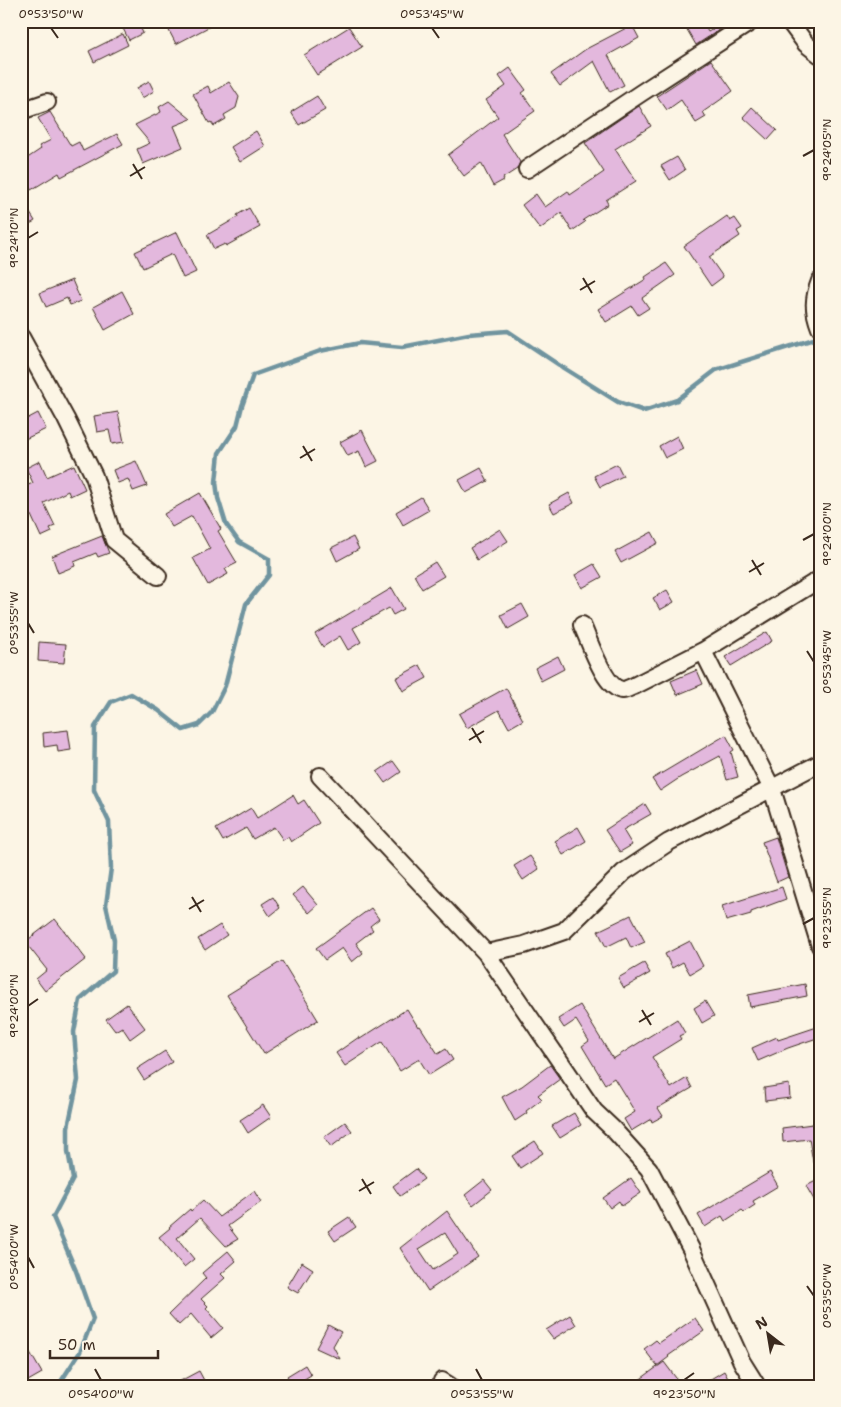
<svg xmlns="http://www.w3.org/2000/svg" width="841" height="1407" viewBox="0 0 841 1407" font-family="'Shantell Sans',sans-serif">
	<rect width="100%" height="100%" fill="#fcf5e5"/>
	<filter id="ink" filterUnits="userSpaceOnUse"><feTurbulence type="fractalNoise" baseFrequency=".02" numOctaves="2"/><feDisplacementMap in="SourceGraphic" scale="10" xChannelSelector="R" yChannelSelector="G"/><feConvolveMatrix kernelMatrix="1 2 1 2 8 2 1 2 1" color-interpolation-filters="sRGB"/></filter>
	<g filter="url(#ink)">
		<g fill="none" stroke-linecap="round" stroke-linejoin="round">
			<path stroke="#70949f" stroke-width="4.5" d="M58 1386 80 1352 93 1319 76 1271 53 1217 73 1179 68 1151V1127L78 1080 74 1032 80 1000 113 971 114 940 106 905 111 868 109 822 94 790 95 727 111 702 131 694 158 710 183 730 199 725 212 712 225 686 246 604 269 575V559L239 542 226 524 218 498 216 482 219 453 237 426 242 406 253 375 320 351 360 343 402 347 469 334 508 331 562 367 618 402 644 411 677 400 716 370 820 337"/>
		</g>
		<path fill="#e3b8dd" stroke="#3b2a1e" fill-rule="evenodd" d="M119 21H137L143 33 129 40Z
			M164 21H220L176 44Z
			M682 21H702L708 32 726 21H733L696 45Z
			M632 25 639 38 608 55 624 85 610 92 594 61 560 86 551 74 586 49Z
			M349 27 362 47 317 75 304 55Z
			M123 34 128 45 94 62 89 51Z
			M711 60 733 91 703 112 706 117 696 123 681 100 667 110 657 96Z
			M510 68 526 90 522 93 535 111 502 134 520 162 517 169 503 178 504 180 493 186 481 163 464 176 448 155 498 117 486 100 506 86 499 76Z
			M149 81 154 91 142 98 137 88Z
			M229 82 239 97 236 108 224 115 226 119 214 126 211 122 209 123 193 94 208 86 211 93Z
			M317 96 325 110 299 125 291 112Z
			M169 101 191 119 174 126 183 147 143 164 137 149 150 143 135 125 161 112 159 107Z
			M639 106 651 126 615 149 636 181 606 200 608 204 583 220 585 222 572 231 561 213 540 229 522 205 536 194 545 207 568 191 570 195 604 172 585 143Z
			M752 107 777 130 768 140 743 117Z
			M50 112 71 146 79 142 83 151 117 134 123 144 61 177 59 173 31 190 21 173V171L27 168 23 161 41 149 39 146 51 140 38 118Z
			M256 131 265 146 240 162 231 147Z
			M677 157 685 170 670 180 661 166Z
			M21 199 35 221 21 229Z
			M249 208 260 227 226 246 225 244 214 249 207 235 238 217 237 215Z
			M727 216 730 221 735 218 742 228 737 231 740 236 709 257 723 277 711 286 684 246Z
			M177 232 196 272 183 278 172 254 143 268 135 252Z
			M666 263 675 275 642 298 649 308 638 315 632 306 606 322 598 309 646 279 645 277Z
			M72 280 81 301 70 305 67 298 46 307 40 293Z
			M122 291 134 314 105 330 93 307Z
			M118 412 124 442 112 444 109 430 97 432 94 416Z
			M38 413 46 429 21 441V422Z
			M362 430 378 461 366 467 359 451 348 456 340 442Z
			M677 436 683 449 665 458 659 446Z
			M40 461 47 477 74 465 85 489 70 496 68 491 44 503 55 526 50 528 52 532 41 537 30 513 21 518V488L33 483 26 468Z
			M136 461 147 486 133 491 128 479 118 483 113 470Z
			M617 464 623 476 600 487 594 476Z
			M481 468 488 481 466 493 459 480Z
			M200 493 221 529 218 531 237 563 225 569 228 574 208 585 193 558 210 549 192 516 172 527 164 514Z
			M569 493 574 503 554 513 549 504Z
			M421 497 429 510 403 525 396 512Z
			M500 529 508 541 477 560 470 548Z
			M652 532 658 543 621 563 615 552Z
			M102 536 109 553 98 557 96 553 74 562 75 566 58 573 52 556Z
			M353 537 359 549 337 561 331 548Z
			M435 562 444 576 422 589 414 575Z
			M594 564 602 577 582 588 575 575Z
			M392 588 404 609 393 615 389 608 353 628 361 642 348 650 340 636 323 647 315 634Z
			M667 590 674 602 660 610 653 598Z
			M522 604 529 617 508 629 501 615Z
			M767 632 772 641 731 666 725 657Z
			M39 642 66 644 64 663 38 661Z
			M558 656 564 669 541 681 535 668Z
			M420 665 427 678 403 691 396 678Z
			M697 670 703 684 677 695 671 681Z
			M506 688 523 720 509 728 499 710 467 728 459 714Z
			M68 730 71 750 58 752 57 745 44 747 43 733Z
			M726 735 734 750 731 752 738 777 727 780 720 756 681 777 660 791 652 779Z
			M393 761 401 772 385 783 377 772Z
			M293 795 298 804 304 800 319 823 291 842 288 837 283 840 274 827 253 839 246 828 223 841 216 829 251 808 257 818Z
			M645 804 651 814 623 830 632 845 620 852 605 830Z
			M578 827 586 841 563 855 555 841Z
			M776 837 788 877 777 882 762 842Z
			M530 856 539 869 523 880 514 866Z
			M303 887 318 905 309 913 293 895Z
			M782 887 786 899 751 912V914L726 921 722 906Z
			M273 897 280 908 270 916 262 904Z
			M371 908 379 919 370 926 373 930 356 943 363 953 352 962 342 948 325 960 316 948Z
			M631 915 645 942 631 948 626 937 606 947 598 931Z
			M55 919 86 959 45 991 36 979 47 970 25 942Z
			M220 925 227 935 205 950 198 939Z
			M690 941 703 966 690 974 683 962 672 968 665 954Z
			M282 961 318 1020 264 1054 227 995Z
			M644 963 650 973 624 988 618 978Z
			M805 984 807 996 750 1007 748 995Z
			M705 1001 714 1016 702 1023 694 1008Z
			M127 1004 145 1028 130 1039 122 1027 115 1031 106 1019Z
			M580 1005 613 1059 677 1019 685 1033 679 1036 681 1039 652 1057 671 1088 687 1078 692 1088 658 1108 663 1116 652 1122 651 1119 631 1131 624 1119 635 1112 614 1078 605 1084 582 1046 589 1041 576 1020 564 1028 558 1019Z
			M407 1009 418 1027 420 1026 438 1054 446 1049 453 1060 429 1075 419 1059 400 1071 382 1042 345 1066 336 1053 359 1037 360 1039Z
			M820 1026V1037L788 1048 758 1061 752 1048 777 1037 778 1040Z
			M165 1051 172 1062 144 1080 137 1069Z
			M550 1065 560 1079 538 1095 542 1099 526 1111 527 1113 515 1121 502 1097 522 1086Z
			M789 1084 790 1098 765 1101 764 1088Z
			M263 1105 271 1117 248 1133 240 1120Z
			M574 1113 581 1125 560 1138 552 1126Z
			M345 1122 352 1131 331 1147 324 1137Z
			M820 1123V1161L813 1162 809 1139 783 1142 782 1128Z
			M535 1141 543 1153 520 1168 512 1156Z
			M416 1169 424 1179 400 1196 393 1186Z
			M770 1172 778 1186 753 1201 755 1205 744 1212 742 1210 725 1221 722 1216 705 1227 698 1215Z
			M631 1178 641 1193 622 1206 619 1201 610 1208 603 1198Z
			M820 1179V1210L806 1186Z
			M484 1180 492 1190 473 1205 465 1195Z
			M254 1191 261 1202 228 1226 238 1239 226 1246 200 1218 177 1238 194 1259 184 1267 159 1237 170 1228 169 1227 190 1209 191 1211 203 1200 219 1217Z
			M447 1211 478 1257 428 1291 400 1248ZM445 1233 458 1254 433 1270 419 1249Z
			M349 1217 356 1227 335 1241 328 1231Z
			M228 1251 236 1261 221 1274 225 1278 201 1299 208 1306 206 1308 223 1328 211 1338 191 1314 179 1325 169 1314 206 1278 202 1273Z
			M302 1262 313 1269 298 1293 287 1287Z
			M570 1315 576 1325 553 1339 546 1330Z
			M695 1318 704 1331 668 1356 669 1357 657 1366 644 1349 656 1340 659 1343Z
			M328 1325 341 1332 333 1346 340 1359 316 1348Z
			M21 1337 42 1373 28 1381 21 1368Z
			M664 1362 682 1386H631Z
			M305 1365 311 1375 293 1386 287 1376Z
			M199 1371 207 1386H171Z
			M724 1371 732 1386H699Z"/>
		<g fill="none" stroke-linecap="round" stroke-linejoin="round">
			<defs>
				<path id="street" d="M789 21 806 44 820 55
					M21 111 47 102
					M527 169 641 93 752 21
					M820 281C813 299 813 310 820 328
					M21 337 66 419 94 476 114 540 158 576
					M582 625C589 640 605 690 623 690 626 690 631 687 634 686L703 651 820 579
					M703 651 772 789 820 946
					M320 776 486 953 594 1111 613 1129 649 1169 691 1249 742 1362 757 1386
					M486 953 524 945 564 931 624 872 669 842 820 763
					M442 1381 450 1386"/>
			</defs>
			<use href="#street" stroke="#3b2a1e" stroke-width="20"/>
			<use href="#street" stroke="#fcf5e5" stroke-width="16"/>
		</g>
	</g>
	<path fill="none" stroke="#3b2a1e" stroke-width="2" d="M51 28 58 38M432 28 439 38M803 156 814 150M133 164 142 179M130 176 145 167M28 238 38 232M583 278 592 293M580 290 595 281M303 446 312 461M300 458 315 449M803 540 814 534M752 560 761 575M749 572 764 563M28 623 34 633M807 651 814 662M472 728 481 743M469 740 484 731M192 897 201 912M189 909 204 900M803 924 814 918M28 1006 38 999M642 1010 651 1025M639 1022 654 1013M362 1179 371 1194M359 1191 374 1182M28 1257 34 1268M807 1286 814 1296M95 1369 101 1380M476 1369 482 1380M684 1380 694 1373"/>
	<rect width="841" height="1407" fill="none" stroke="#fcf5e5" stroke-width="55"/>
	<g transform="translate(768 1334) rotate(329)" stroke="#fcf5e5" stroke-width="4" paint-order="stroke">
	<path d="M0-4L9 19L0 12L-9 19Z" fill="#3b2a1e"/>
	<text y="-8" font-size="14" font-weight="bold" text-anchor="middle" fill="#3b2a1e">N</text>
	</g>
	<path d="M50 1350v8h108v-8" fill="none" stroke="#3b2a1e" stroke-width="2.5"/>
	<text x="58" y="1350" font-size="15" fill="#3b2a1e" stroke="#fcf5e5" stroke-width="4" paint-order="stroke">50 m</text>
	<rect x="28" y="28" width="786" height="1352" fill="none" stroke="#3b2a1e" stroke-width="2"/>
	<g font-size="12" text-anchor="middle" fill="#3b2a1e">
		<text x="51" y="18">0°53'50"W</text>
		<text x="432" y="18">0°53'45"W</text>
		<text transform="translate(827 150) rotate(-90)" y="4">9°24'05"N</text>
		<text transform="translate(14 238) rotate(-90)" y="4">9°24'10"N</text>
		<text transform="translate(827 534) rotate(-90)" y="4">9°24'00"N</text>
		<text transform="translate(14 623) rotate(-90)" y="4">0°53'55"W</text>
		<text transform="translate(827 662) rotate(-90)" y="4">0°53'45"W</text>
		<text transform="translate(827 918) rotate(-90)" y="4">9°23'55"N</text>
		<text transform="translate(14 1006) rotate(-90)" y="4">9°24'00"N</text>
		<text transform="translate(14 1257) rotate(-90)" y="4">0°54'00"W</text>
		<text transform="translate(827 1296) rotate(-90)" y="4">0°53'50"W</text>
		<text x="101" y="1398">0°54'00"W</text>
		<text x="482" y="1398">0°53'55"W</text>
		<text x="684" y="1398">9°23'50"N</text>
	</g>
</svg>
